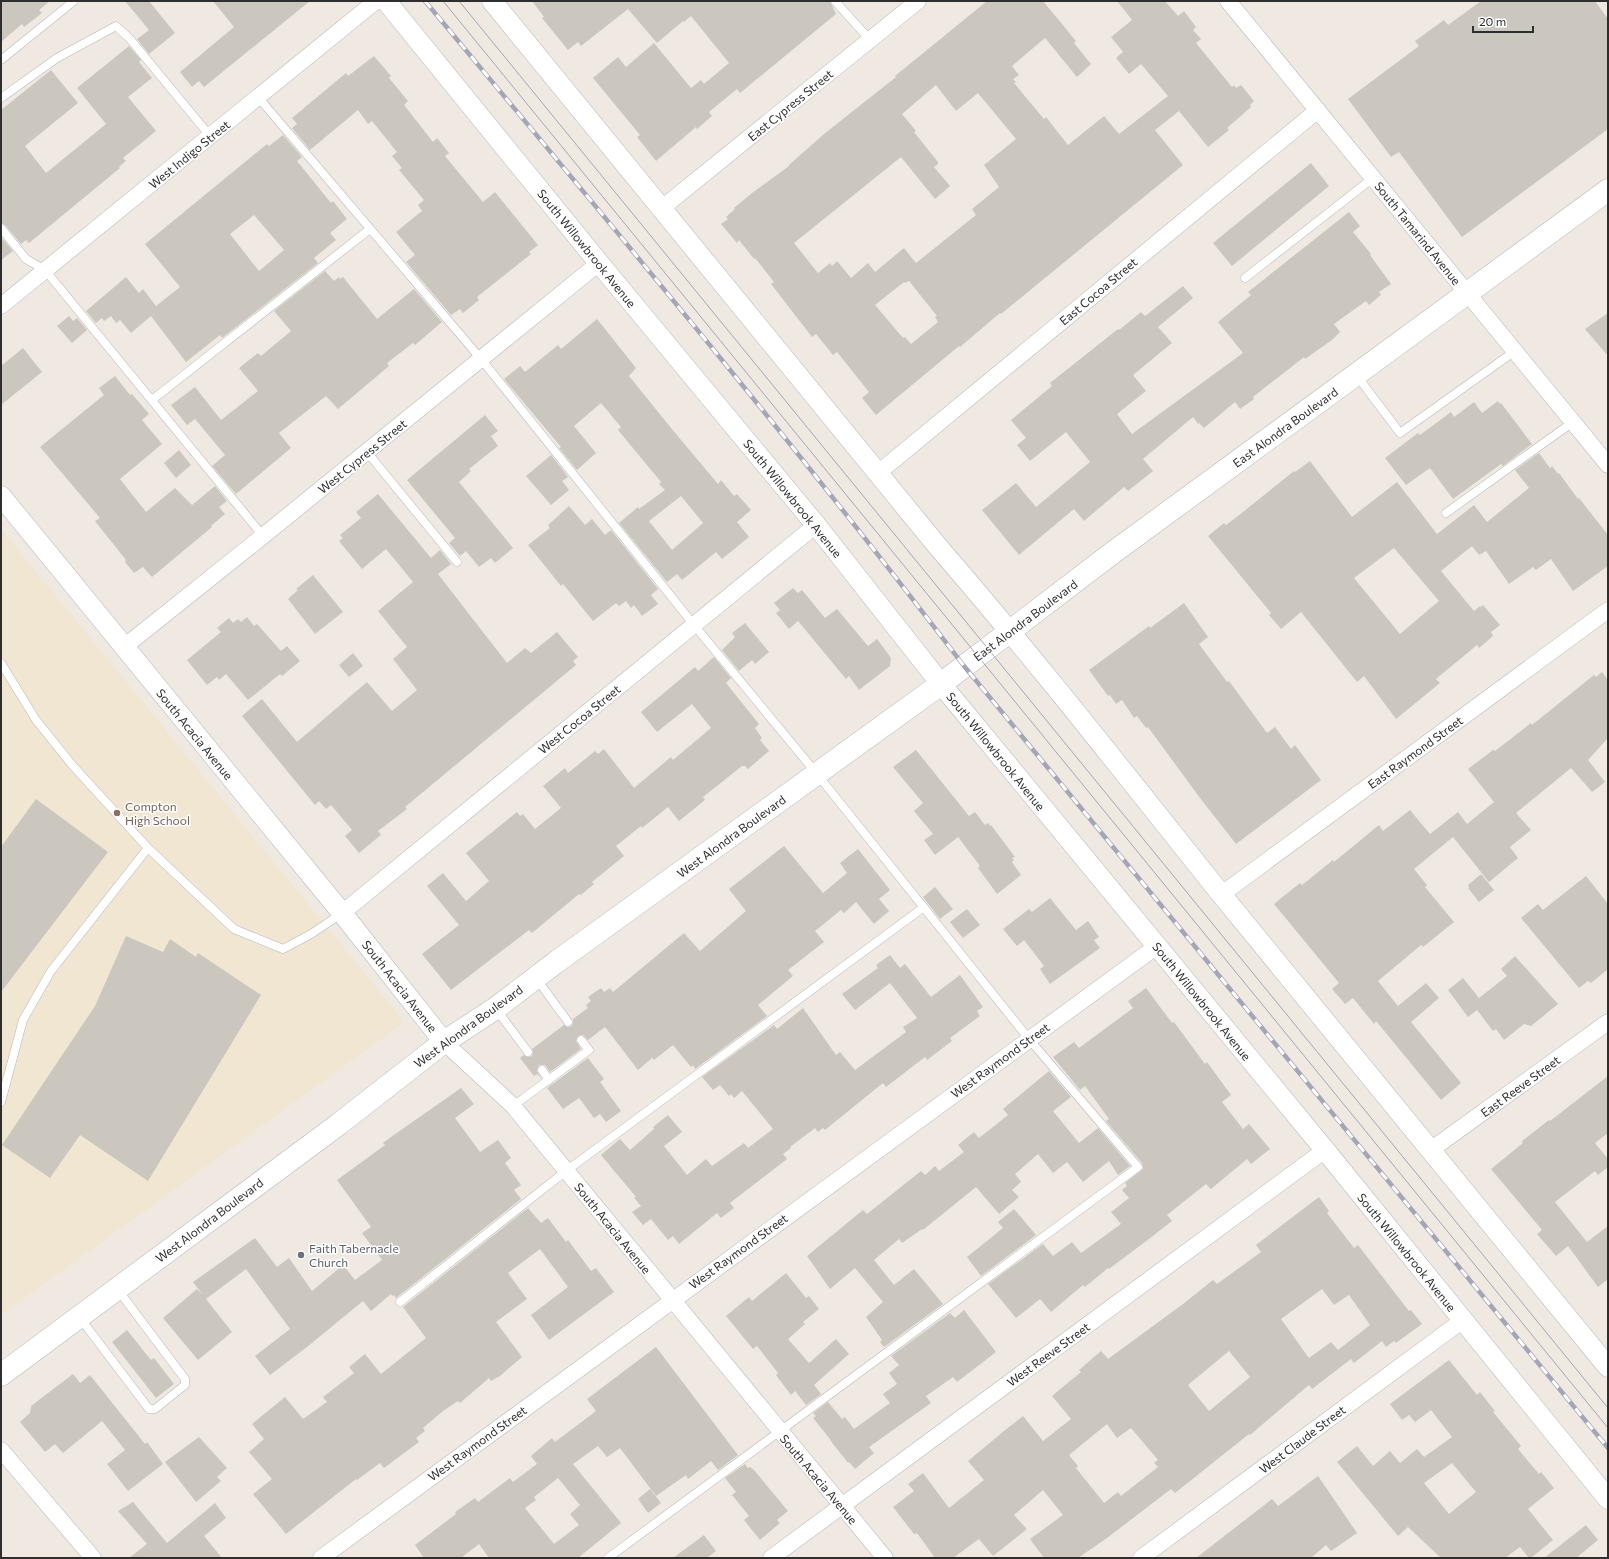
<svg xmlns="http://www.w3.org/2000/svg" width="1609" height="1559" viewBox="0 0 1609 1559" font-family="Commissioner,sans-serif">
	<rect width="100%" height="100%" fill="#efe9e1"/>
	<path fill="#f0e6d1" d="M1 529 402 1019V1024L1 1315Z"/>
	<path fill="#cbc7bf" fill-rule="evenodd" d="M1 1H50L39 10 42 13 24 27 22 24 1 42Z
		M125 1H149L175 33 149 54 137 39 149 30Z
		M213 1H310L204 87 199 81 192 87 180 72 234 27Z
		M532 1H830L836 14 740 93 737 89 709 112 712 116 697 129 696 127 656 161 637 137 640 135 593 78 618 57 626 67 654 43 691 88 701 80 704 84 729 63 691 16 684 22 683 21 657 43 628 9 581 46 578 42 568 50 542 18 544 17Z
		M987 1H1043L1076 41 1074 43 1091 64 1077 77 1045 38 1012 66 1019 75 1013 79 1016 82 1014 83 1044 119 1046 117 1068 145 1104 116 1119 134 1168 96 1141 64 1129 74 1116 58 1123 52 1111 37 1132 20 1117 1H1165L1178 16 1184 11 1196 27 1193 30 1201 39 1196 43 1232 87 1234 85 1236 88 1241 85 1254 101 1250 105 1251 107 1227 128 1229 130 1208 147 1179 111 1155 130 1183 165 1001 314 1000 313 960 347 959 346 876 415 862 398 869 392 837 352 833 355 816 334 812 337 771 284 774 282 755 258 754 259 739 240 737 243 721 224 728 219 726 217 735 209 734 208 752 193 789 166V165L824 134 896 77 895 76ZM936 85 956 111 978 93 1016 139 984 165 999 187 972 209 976 215 916 263 904 248 875 272 868 263 851 278 837 261 832 266 830 263 818 273 794 243 901 157 935 199 950 186 934 167 938 164V162L914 132 916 131 902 114ZM909 281 937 316 935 317 938 322 911 344 905 337 903 338 875 305 904 282 905 283Z
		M1481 1H1595L1608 19V129L1462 237 1399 152 1391 157 1348 99 1419 46 1415 41 1444 20 1448 25Z
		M129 46 141 60 139 62 152 78 128 97 156 131 123 158 126 161 119 167 120 168 29 243 26 240 21 244 5 225 1 223V110L51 70 78 103 25 146 46 173 106 124 77 88Z
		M374 56 391 76 389 78 408 101 404 105 433 142 437 138 449 153 445 156 483 202 495 192 538 245 529 252 531 254 477 297 479 300 463 313 460 309 451 315 406 262 415 255 396 232 422 211 418 205 424 200 399 170 402 168 392 156 397 152 372 121 368 124 358 110 310 150 292 128 297 124 292 118 346 73 348 76Z
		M283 135 302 157 297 161 331 203 333 201 347 219 330 233 336 240 314 258 318 263 222 338 220 335 186 362 151 316 131 333 120 320 116 323 111 316 104 321 102 318 96 323 86 311 126 277 139 293 143 289 156 306 180 287 145 244 267 144 269 146ZM254 215 284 250 259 271 230 234Z
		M1311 163 1329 186 1232 266 1213 243Z
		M1349 212 1360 226 1353 232 1371 254 1370 255 1391 284 1379 292 1381 295 1369 305 1366 301 1334 324 1340 332 1332 340 1305 359 1304 357 1253 397 1254 399 1240 409 1235 402 1204 428 1199 423 1198 424 1193 417 1143 459 1153 471 1128 491 1124 487 1084 521 1074 509 1019 555 982 510 1016 483 1036 507 1090 462 1066 432 1030 461 1017 445 1026 438 1011 420 1052 386 1050 383 1118 329 1119 330 1141 312 1145 316 1183 286 1193 298 1158 327 1172 343 1133 375 1146 391 1117 414 1132 434 1243 353 1218 322 1251 295 1248 292Z
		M1 237 13 251 1 260Z
		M325 271 334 281 339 277 340 279 343 277 377 319 414 289 442 322 415 345 413 343 387 363 389 366 338 409 326 396 279 433 291 448 236 494 212 466 225 455 195 419 187 425 171 405 195 387 221 420 258 391 239 368 258 353 261 356 291 331 274 311Z
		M1608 313V356L1585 329Z
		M69 316 73 321 77 318 87 330 72 343 57 326Z
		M597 319 636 368 629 376 676 434 718 484 721 480 734 496 737 494 751 510 737 522 749 537 722 559 716 552 682 580 677 574 667 582 619 523 638 507 639 509 665 490 659 484 661 482 618 430 621 427 601 403 574 426 596 453 577 470 559 448 561 447 504 379 520 366 525 372 558 345 561 349ZM681 496 703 523 672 550 649 521Z
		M23 348 42 372 1 405V366Z
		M115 376 130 395 132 394 149 414 142 420 162 444 120 479 146 512 175 488 192 505 215 486 227 501 219 507 225 514 211 526 212 527 152 577 143 567 134 573 125 562 126 560 95 521 100 518 40 447 104 395 99 388Z
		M1498 401 1500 404 1501 403 1532 444 1503 466 1501 464 1453 499 1430 468 1406 485 1385 458 1418 433 1420 435 1451 412 1454 417 1474 402 1482 413Z
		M485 415 498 431 491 436 498 446 469 469 471 471 459 482 513 548 495 563 491 558 479 567 466 551 460 556 449 543 455 538 407 480Z
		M179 450 191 465 176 478 164 463Z
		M1539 453 1550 468 1552 466 1558 474 1559 473 1578 499 1579 498 1608 535V566L1573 591 1551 559 1536 570 1533 567 1509 584 1486 551 1479 555 1472 546 1441 571 1474 611 1480 606 1481 607 1483 605 1500 625 1491 632 1493 636 1479 648 1477 645 1436 679 1440 683 1396 719 1364 676 1357 682 1301 612 1281 629 1269 615 1271 613 1208 536 1224 523 1226 525 1238 516 1294 471 1295 472 1310 461 1352 517 1397 482 1437 534 1474 505 1487 522 1529 488 1515 470ZM1394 548 1439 601 1400 634 1354 578Z
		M551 455 568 477 562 481 569 490 551 505 526 476Z
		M378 494 431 558 440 550 451 564 438 574 507 663 525 648 531 653 557 632 578 657 573 661 576 665 405 807 407 809 378 831 381 835 359 853 345 836 352 830 331 805 326 809 319 801 315 805 242 716 262 699 297 742 367 682 392 711 417 690 393 659 407 647 378 611 413 582 386 549 362 569 339 541 343 538 340 535 361 518 356 512Z
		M569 506 585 525 592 519 605 535 611 530 658 589 651 595 658 604 642 616 634 605 631 608 626 601 619 606 616 603 593 621 563 584 561 586 528 545 550 528 548 525Z
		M313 575 343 612 315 634 288 599 298 590 296 589Z
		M793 588 798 593 802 590 825 618 837 609 868 646 877 639 891 658 890 666 859 690 849 676 846 679 798 621 789 629 776 613 780 610 774 603Z
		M1184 603 1208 637 1199 644 1227 682 1229 681 1267 733 1275 727 1291 749 1295 745 1321 780 1236 844 1200 798 1148 727 1146 728 1137 716 1134 718 1122 700 1116 704 1110 695 1108 696 1089 670 1149 626 1150 628Z
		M247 617 254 626 257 624 281 651 287 646 300 661 282 676 280 674 248 700 226 674 219 680 217 677 207 685 187 660 221 632 217 628 229 618 233 623 238 619 241 622Z
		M745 623 769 652 755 664 752 660 739 671 722 650 735 637 732 633Z
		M353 653 363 666 349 677 339 665Z
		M714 657 731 678 726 683 759 724 755 728 762 738 760 740 769 751 748 769 745 766H742L703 797 705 800 679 821 668 807 642 828 641 826 616 846 624 856 592 882 594 884 581 895 579 894 532 933 529 930 451 990 422 954 459 925 427 886 443 873 466 901 489 881 466 853 517 812 520 816 523 814 535 829 561 808 543 786 565 768 568 773 595 751 598 754 604 749 634 788 671 757 673 760 711 728 692 704 657 732 641 712 695 667 698 671Z
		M1602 672 1608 680V738L1588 760 1605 782 1592 792 1571 768 1516 813 1531 830 1510 847 1518 858 1489 882 1453 837 1414 869 1427 885 1425 887 1454 922 1423 947 1421 945 1378 981 1398 1006 1426 983 1439 998 1411 1022 1461 1083 1441 1100 1376 1021 1374 1024 1353 998 1345 1004 1332 989 1339 983 1274 904 1300 883 1302 885 1333 860 1334 862 1379 825 1383 831 1410 810 1430 834 1458 812 1467 824 1494 802 1468 769 1493 750 1495 751 1531 723 1532 725 1594 675 1596 677Z
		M916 750 969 816 975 812 985 825 988 823 990 826 991 825 1015 857 1012 858 1014 860 1012 862 1021 875 997 894 978 868 980 866 958 837 935 855 924 840 933 834 914 811 923 803 893 767Z
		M36 799 108 852 1 992V847Z
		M784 846 823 893 847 873 840 863 858 849 890 890 879 899 889 911 874 924 856 902 844 913 841 910 815 931 824 942 788 970 793 976 758 1005 767 1016 695 1069 693 1065 691 1067 673 1045 654 1060 652 1058 638 1070 605 1027 588 1040 583 1035 578 1036 576 1041 581 1049 550 1072 545 1065H539L537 1071 541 1078 537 1074 534 1076 520 1058 524 1055 528 1057 532 1056 533 1052 532 1049 564 1025 568 1027 572 1026 573 1022V1019L588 1008 586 1005 591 1001 588 997 601 988 604 992 610 988 613 992 684 933 700 951 746 911 729 889Z
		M1481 874 1494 890 1479 902 1468 888 1469 887 1468 885Z
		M1586 876 1608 904V969L1591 983 1588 981 1579 988 1521 918 1538 904 1543 910Z
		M935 887 953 909 940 919 923 897Z
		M1050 898 1076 930 1088 921 1099 937 1094 940 1100 948 1050 984 1040 969 1044 966 1024 940 1017 946 1003 929 1029 909 1032 912Z
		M967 909 980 925 963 938 950 922Z
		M126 936 163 952 170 939 196 957 198 953 261 995 148 1181 80 1135 50 1178 2 1145 95 1006Z
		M890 955 900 968 905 964 931 997 960 975 983 1007 977 1011 980 1016 950 1038 952 1041 927 1060 925 1057 886 1087 883 1083 825 1130 823 1128 818 1132 815 1128 790 1147 791 1148 783 1154 787 1159 730 1203 734 1208 721 1218 717 1213 679 1244 673 1236 668 1240 651 1219 643 1225 632 1212 641 1206 634 1198 636 1197 601 1155 620 1139 630 1150 654 1129 653 1127 668 1115 682 1132 664 1146 687 1175 706 1159 712 1166 744 1143 748 1148 773 1129 742 1091 734 1098 731 1094 729 1096 720 1085 713 1090 702 1077 774 1025 777 1029 803 1008 836 1055 840 1052 855 1070 906 1032 903 1027 917 1018 890 983 855 1010 842 994 878 968 876 965Z
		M1515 956 1558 1004 1531 1026 1524 1024 1504 1040 1496 1029 1493 1031 1477 1010 1468 1017 1448 990 1463 978 1479 998 1507 976 1501 969Z
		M1146 988 1172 1023 1174 1022 1205 1064 1207 1062 1231 1095 1222 1102 1243 1129 1249 1124 1270 1149 1251 1164 1247 1159 1211 1189 1206 1184 1167 1215 1172 1221 1149 1239 1109 1269 1108 1268 1085 1287 1083 1285 1051 1312 1040 1299 1016 1318 988 1284 1043 1244 1053 1256 1072 1242 1081 1253 1121 1224 1111 1212 1129 1198 1122 1190 1127 1186 1125 1183 1143 1169 1142 1163 1106 1121 1109 1119 1085 1086 1080 1090 1053 1057 1074 1042 1079 1048 1133 1008 1128 1001Z
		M588 1058 604 1079 600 1082 621 1111 606 1122 600 1114 594 1118 579 1098 563 1109 547 1088Z
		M1049 1071 1071 1097 1053 1111 1079 1143 1098 1128 1130 1166 1118 1175 1109 1161 1083 1182 1067 1162 1053 1173 1038 1154 1015 1174 1021 1182 1012 1190 1019 1197 999 1214 976 1187 923 1230 922 1229 902 1243 899 1239 874 1260 894 1285 914 1269 943 1304 884 1347 880 1342 882 1340 866 1317 883 1302 855 1268 830 1289 807 1256 863 1210 867 1214 921 1171 925 1175 935 1166 939 1171 964 1152 958 1145 974 1132 979 1138 1008 1115 1003 1109Z
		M1608 1076V1133L1595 1143 1608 1159V1167L1598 1175 1595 1171 1555 1202 1587 1242 1608 1226V1279L1598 1287 1568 1246 1556 1256 1537 1234 1542 1230 1491 1169 1523 1143 1522 1141 1549 1120 1550 1121Z
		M461 1088 474 1104 455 1118 480 1152 498 1140 511 1158 505 1163 521 1185 514 1190 521 1199 396 1298 394 1295 392 1296 391 1294 371 1311 363 1301 307 1347 270 1375 255 1356 290 1329 246 1269 206 1299 232 1332 198 1360 163 1318 197 1289 203 1295 193 1282 255 1238 277 1267 289 1258 312 1291 343 1265 355 1280 382 1260 362 1233 371 1227 337 1180 385 1145 383 1143 391 1137Z
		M1319 1197 1329 1211 1327 1213 1354 1248 1358 1245 1365 1254 1405 1306 1409 1311 1411 1310 1422 1324 1396 1343 1394 1341 1386 1347 1382 1341 1354 1363 1351 1359 1312 1389 1309 1385 1250 1435 1249 1434 1175 1493 1171 1489 1107 1538 1078 1558H1044L1030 1539 1063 1515 1043 1490 1014 1515 1027 1529 993 1556 979 1539 953 1558H935L917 1533 914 1534 893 1507 914 1491 908 1484 923 1473 949 1508 984 1480 968 1461 1004 1431 1023 1416 1043 1441 1071 1419 1052 1396 1081 1372 1079 1370 1101 1351 1108 1359 1183 1304 1213 1280 1217 1284 1261 1252 1256 1245ZM1322 1289 1334 1305 1349 1295 1370 1325 1338 1350 1331 1342 1309 1358 1281 1319ZM1229 1351 1250 1377 1209 1411 1188 1385ZM1107 1424 1117 1438 1131 1428 1158 1460 1154 1463 1158 1467 1121 1496 1118 1492 1104 1503 1076 1468 1078 1466 1069 1455Z
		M528 1208 541 1223 548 1218 566 1242 568 1240 591 1271 596 1268 614 1292 549 1340 531 1315 568 1287 540 1249 508 1273 527 1299 496 1322 522 1357 500 1376 491 1381 489 1378 460 1403 458 1401 443 1411 423 1428 425 1431 416 1438 419 1442 384 1468 380 1463 357 1480 356 1479 286 1534 253 1494 272 1479 249 1452 264 1439 252 1424 285 1397 303 1419 327 1402 323 1397 354 1373 349 1367 365 1354 381 1374 426 1338 403 1307Z
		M1014 1209 1036 1235 981 1276 967 1257 1003 1228 998 1222Z
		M786 1273 806 1298 809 1296 819 1309 803 1322 805 1324 788 1339 809 1363 836 1339 849 1354 814 1385 821 1394 806 1405 795 1391 791 1395 776 1375 778 1373 757 1346 753 1349 726 1316 749 1297 752 1301Z
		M964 1310 996 1352 957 1382 953 1377 926 1396 931 1403 869 1447 874 1453 855 1469 849 1462 848 1463 830 1440V1439L813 1418 816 1416 813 1413 828 1402 842 1419 845 1417 854 1429 890 1403 883 1394 897 1384 889 1373 899 1365 891 1356 950 1313 955 1318Z
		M127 1330 151 1360 154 1358 174 1384 156 1398 112 1342Z
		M656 1347 738 1455 718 1470 711 1461 688 1479 686 1475 656 1496 620 1448 607 1457 598 1446 573 1464 621 1523 578 1558H489L479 1544 461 1558H424L415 1545 456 1514 455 1512 475 1498 478 1502 510 1478 513 1482 537 1464 531 1456 552 1438 555 1442 596 1411 587 1399ZM558 1478 580 1505 570 1514 579 1525 554 1544 525 1508 536 1500 534 1497Z
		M1449 1360 1477 1395 1480 1392 1495 1411 1493 1412 1521 1446 1518 1449 1539 1474 1541 1472 1554 1488 1528 1509 1553 1540 1531 1558H1529L1520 1547 1505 1558H1441L1408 1527 1398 1536 1337 1462 1357 1446 1373 1466 1390 1451 1400 1463 1417 1449 1424 1457 1452 1437 1431 1410 1415 1422 1409 1415 1402 1420 1390 1404ZM1452 1463 1476 1492 1449 1514 1424 1483Z
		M73 1374 80 1383 90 1375 145 1444 147 1442 163 1464 128 1491 107 1464 125 1450 102 1421 63 1453 55 1444 45 1452 20 1422 30 1413 31 1406Z
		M199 1437 227 1468 217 1477 221 1481 196 1502 165 1462Z
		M745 1464 748 1468 750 1467 754 1470 788 1511 777 1520 780 1523 760 1540 744 1520 749 1516 732 1495 736 1492 725 1478Z
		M1318 1476 1357 1533 1331 1551 1326 1545 1311 1558H1196L1272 1499 1278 1506Z
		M650 1489 661 1503 648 1513 638 1499Z
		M133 1502 167 1543 215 1503 226 1518 204 1536 222 1558H129L147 1544 118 1511Z
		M1586 1525 1598 1540 1576 1558H1544Z
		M704 1535 716 1551 707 1558H673Z"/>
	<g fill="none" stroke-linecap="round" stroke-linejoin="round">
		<defs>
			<path id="service" d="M835 1 870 40
				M1 60 74 1
				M258 97 481 359 694 625 817 774 1029 1039 1138 1167 608 1558
				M1 98 57 58 116 26 130 39 210 136
				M1 228 26 259 45 270 263 536
				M1245 278 1373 178
				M1357 376 1400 433 1515 351
				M152 400 370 229
				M367 452 457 562
				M1446 513 1573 422
				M1 663 36 720 73 766 148 848 234 929 283 949 311 934 341 914
				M536 978 568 1022
				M496 1009 528 1052
				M542 1070 549 1080
				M1 1102 23 1020 51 971 148 848
				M513 1106 589 1050 581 1040
				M400 1302 566 1171 924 907
				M80 1318 149 1409H155L185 1385V1379L118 1290"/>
			<path id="minor" d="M1228 1 1608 465
				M662 208 918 1
				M1 306 376 1
				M878 473 1318 110
				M124 647 263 536 599 263
				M1222 894 1608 610
				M342 913 816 525
				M444 1042 513 1106 885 1558
				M1432 1149 1608 1022
				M1 1450 93 1558
				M321 1558 1157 946
				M771 1558 1325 1150
				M1141 1558 1463 1320"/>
			<path id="tertiary" d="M386 1 599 263 816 525 941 684 1325 1150 1608 1499
				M492 1 939 548C1037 661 1128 778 1221 894 1350 1052 1480 1209 1608 1367
				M1 496 342 913 444 1042"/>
			<path id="secondary" d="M1 1375 339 1124 444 1042 496 1008 555 963 941 684 1111 554 1608 190"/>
		</defs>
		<use href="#service" stroke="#b4b7c1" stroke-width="9"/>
		<use href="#minor" stroke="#b4b7c1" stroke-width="17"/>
		<use href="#tertiary" stroke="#b4b7c1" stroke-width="21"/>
		<use href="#secondary" stroke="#b4b7c1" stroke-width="23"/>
		<use href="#service" stroke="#fff" stroke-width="8"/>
		<use href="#minor" stroke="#fff" stroke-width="16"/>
		<use href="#tertiary" stroke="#fff" stroke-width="20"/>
		<use href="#secondary" stroke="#fff" stroke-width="22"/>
		<path stroke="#a3a6b8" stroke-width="1" d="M443 1 1608 1428
			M459 1 1608 1408"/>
		<defs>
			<path id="rail" d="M425 1C607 220 791 439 964 666L1608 1448"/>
		</defs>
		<use href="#rail" stroke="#a3a6b8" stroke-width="4.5"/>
		<use href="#rail" stroke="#fff" stroke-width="3" stroke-dasharray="9" stroke-linecap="butt"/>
	</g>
	<circle fill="#8d6e63" stroke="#fff" stroke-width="1.5" cx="117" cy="813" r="4"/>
	<circle fill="#6b7280" stroke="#fff" stroke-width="1.5" cx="301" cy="1255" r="4"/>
	<g text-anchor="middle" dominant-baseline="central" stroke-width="3" stroke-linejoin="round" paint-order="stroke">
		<g font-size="12" fill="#2e2e2e" stroke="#fff">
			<text transform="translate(790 105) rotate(-39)">East Cypress Street</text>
			<text transform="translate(189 154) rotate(-39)">West Indigo Street</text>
			<text transform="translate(1418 233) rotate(51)">South Tamarind Avenue</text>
			<text transform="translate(587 248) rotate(51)">South Willowbrook Avenue</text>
			<text transform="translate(1098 291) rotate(-40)">East Cocoa Street</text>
			<text transform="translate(1285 427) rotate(-36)">East Alondra Boulevard</text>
			<text transform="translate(362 456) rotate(-39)">West Cypress Street</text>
			<text transform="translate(793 498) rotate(51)">South Willowbrook Avenue</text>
			<text transform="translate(1025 620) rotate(-37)">East Alondra Boulevard</text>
			<text transform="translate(579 719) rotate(-39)">West Cocoa Street</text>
			<text transform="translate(195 734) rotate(51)">South Acacia Avenue</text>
			<text transform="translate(996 751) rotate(51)">South Willowbrook Avenue</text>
			<text transform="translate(1415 752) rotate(-36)">East Raymond Street</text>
			<text transform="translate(731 836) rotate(-36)">West Alondra Boulevard</text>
			<text transform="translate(400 986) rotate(52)">South Acacia Avenue</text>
			<text transform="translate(1202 1001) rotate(51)">South Willowbrook Avenue</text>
			<text transform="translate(468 1026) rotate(-36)">West Alondra Boulevard</text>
			<text transform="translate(1000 1060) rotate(-36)">West Raymond Street</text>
			<text transform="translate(1520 1086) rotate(-36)">East Reeve Street</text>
			<text transform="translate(209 1220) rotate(-37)">West Alondra Boulevard</text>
			<text transform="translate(613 1228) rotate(51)">South Acacia Avenue</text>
			<text transform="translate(738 1251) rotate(-36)">West Raymond Street</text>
			<text transform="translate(1407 1252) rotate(51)">South Willowbrook Avenue</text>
			<text transform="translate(1048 1354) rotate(-36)">West Reeve Street</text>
			<text transform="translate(1302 1439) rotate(-37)">West Claude Street</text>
			<text transform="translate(477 1443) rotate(-36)">West Raymond Street</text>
			<text transform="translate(819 1479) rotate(50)">South Acacia Avenue</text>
		</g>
		<g font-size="12" fill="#785e54" stroke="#fff" text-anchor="start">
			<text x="125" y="806">Compton<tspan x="125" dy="14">High School</tspan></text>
		</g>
		<g font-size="12" fill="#5b616d" stroke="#fff" text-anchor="start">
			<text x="309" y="1248">Faith Tabernacle<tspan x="309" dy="14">Church</tspan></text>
		</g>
	</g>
	<rect width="1609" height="1559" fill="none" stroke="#2e2e2e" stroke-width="4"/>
	<path d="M1473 26v6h60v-6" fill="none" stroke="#2e2e2e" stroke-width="2"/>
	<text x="1479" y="26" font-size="12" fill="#2e2e2e" stroke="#ffffff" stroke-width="3" paint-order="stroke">20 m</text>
</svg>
